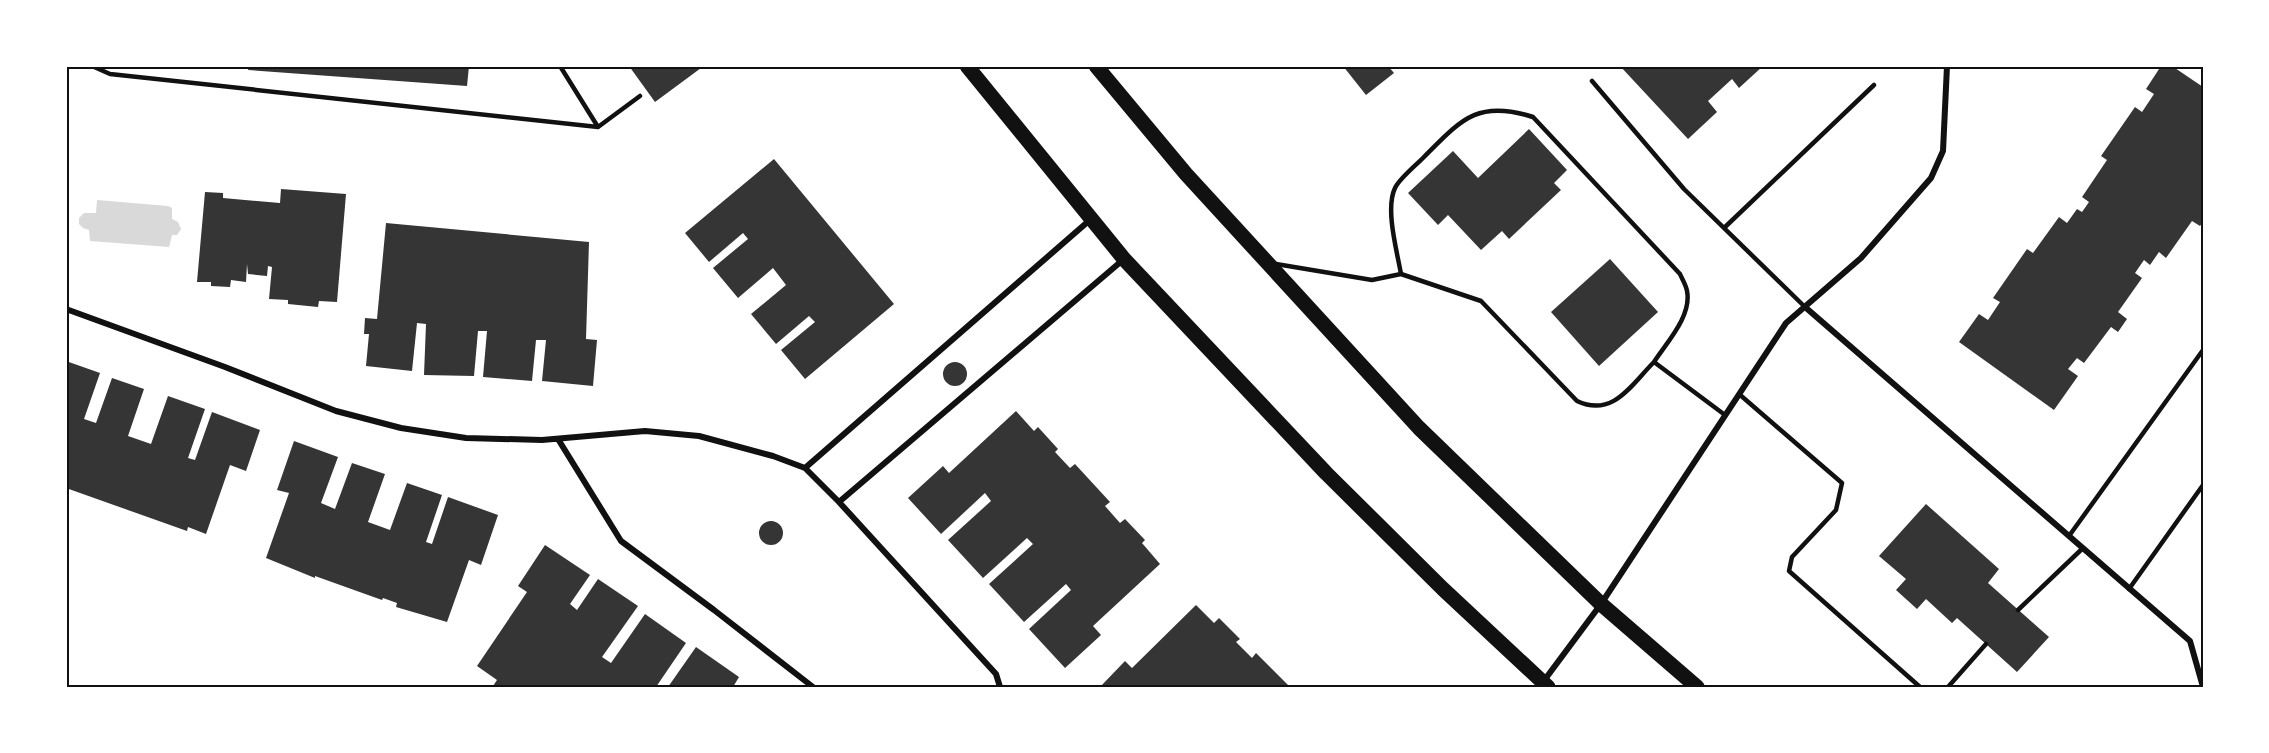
<svg xmlns="http://www.w3.org/2000/svg" width="2269" height="753" viewBox="0 0 2269 753" font-family="'Alegreya Sans',sans-serif">
	<rect width="100%" height="100%" fill="#fff"/>
	<path fill="#d9d9d9" d="M97 200 168 206 172 208V219L178 222 181 229 177 235H172L169 247 90 241 89 230 83 228 79 224V218L84 213H96Z"/>
	<path fill="#353535" d="M249 66H469L467 86 248 70Z
		M629 66H700L701 68 655 102Z
		M1343 66H1388L1394 73 1366 95Z
		M1620 66H1763L1739 88 1732 79 1708 101 1717 112 1688 139Z
		M2161 66H2172L2203 87V222L2200 226 2192 221 2166 258 2159 252 2150 265 2144 260 2135 273 2142 278 2118 312 2127 319 2118 332 2111 327 2084 363 2077 358 2068 369 2078 376 2054 410 1959 342 1979 314 1988 320 2000 302 1993 298 2027 249 2033 253 2059 217 2067 223 2077 209 2082 212 2089 202 2082 197 2107 160 2101 156 2135 107 2142 112 2154 94 2146 89Z
		M1529 129 1567 170 1554 183 1561 190 1509 239 1502 231 1481 250 1448 215 1438 225 1408 193 1453 151 1478 178Z
		M774 159 894 304 805 379 781 350 815 322 809 316 776 344 751 314 786 285 773 268 738 298 713 268 748 239 743 233 709 262 685 233Z
		M281 189 346 194 337 302 319 301 318 307 288 304V300L269 299 272 267 268 266 267 276 248 274 247 264 246 282 231 280 230 287 211 286V282H197L205 192 223 193V198L280 203Z
		M386 223 589 242 586 339 597 340 593 386 542 381 546 340H536L532 381 483 377 487 331H478L474 376 424 375 426 324 417 323 412 371 366 366 369 334H364L365 318 377 319Z
		M1610 259 1658 312 1599 366 1551 312Z
		M66 361 100 373 84 419 96 423 112 378 144 389 128 436 151 444 168 396 205 409 188 458 195 460 212 412 260 430 246 471 230 465 206 534 188 527 187 531 66 488Z
		M943 374a12 12 0 1 1 24 0a12 12 0 1 1-24 0Z
		M1016 411 1034 431 1038 427 1058 449 1055 452 1070 468 1075 464 1110 502 1105 506 1120 523 1125 519 1145 540 1142 543 1160 564 1093 626 1101 635 1065 668 1029 629 1071 590 1066 584 1024 622 989 584 1033 544 1027 538 983 578 948 540 991 501 985 493 941 534 908 498 943 466 949 473Z
		M294 441 338 457 321 503 335 509 352 463 385 474 368 522 390 530 407 483 442 495 426 542 432 544 448 497 498 515 481 565 469 560 447 622 396 607 397 603 383 598 382 600 315 576V578L266 558 289 493 277 490Z
		M1926 504 1999 569 1988 583 2049 637 2017 672 1957 618 1952 623 1926 599 1917 609 1896 590 1906 579 1879 556Z
		M759 533a12 12 0 1 1 24 0a12 12 0 1 1-24 0Z
		M545 545 590 575 570 604 577 610 598 579 638 606 602 657 611 663 645 614 686 643 656 687H494L493 686 497 680 477 666 527 592 518 586Z
		M1196 605 1214 623 1219 618 1240 639 1236 642 1252 658 1256 653 1290 687H1100L1125 661 1132 668Z
		M696 647 739 677 733 687H668Z"/>
	<g fill="none" stroke-linecap="round" stroke-linejoin="round">
		<path stroke="#111" stroke-width="4.5" d="M92 66 110 74 598 127
			M560 66 598 127 640 96
			M1592 81 1684 189 1805 307
			M1724 228 1874 85
			M1276 264 1372 280 1401 274C1397 251 1385 209 1395 188 1399 179 1416 165 1423 158 1461 120 1477 99 1533 117L1680 274C1682 279 1686 285 1687 291 1692 316 1667 342 1654 362L1725 415
			M1401 274 1481 301 1577 401C1613 418 1631 385 1654 362
			M1739 394 1842 483 1836 510 1792 557 1789 571 1920 687
			M2069 536 2203 350
			M2129 589 2203 485
			M2018 610 2083 548
			M1948 687 1986 644"/>
		<path stroke="#111" stroke-width="6" d="M1805 307 2190 641 2203 687
			M66 309 225 367 336 411 401 428 466 438 542 440 645 431 699 436 773 456 805 468 839 502 996 674 1000 687
			M558 439 621 541 714 610 813 687
			M805 468 1091 219
			M839 502 1124 259
			M1543 682 1601 604 1786 323 1861 258 1931 178 1943 151 1947 66"/>
		<path stroke="#111" stroke-width="15" d="M967 66 1124 259 1326 473 1443 589 1548 687
			M1096 66 1186 174 1419 428 1601 604 1697 687"/>
	</g>
	<rect width="2269" height="753" fill="none" stroke="#ffffff" stroke-width="135"/>
	<rect x="68" y="68" width="2134" height="618" fill="none" stroke="#111" stroke-width="2"/>
</svg>
